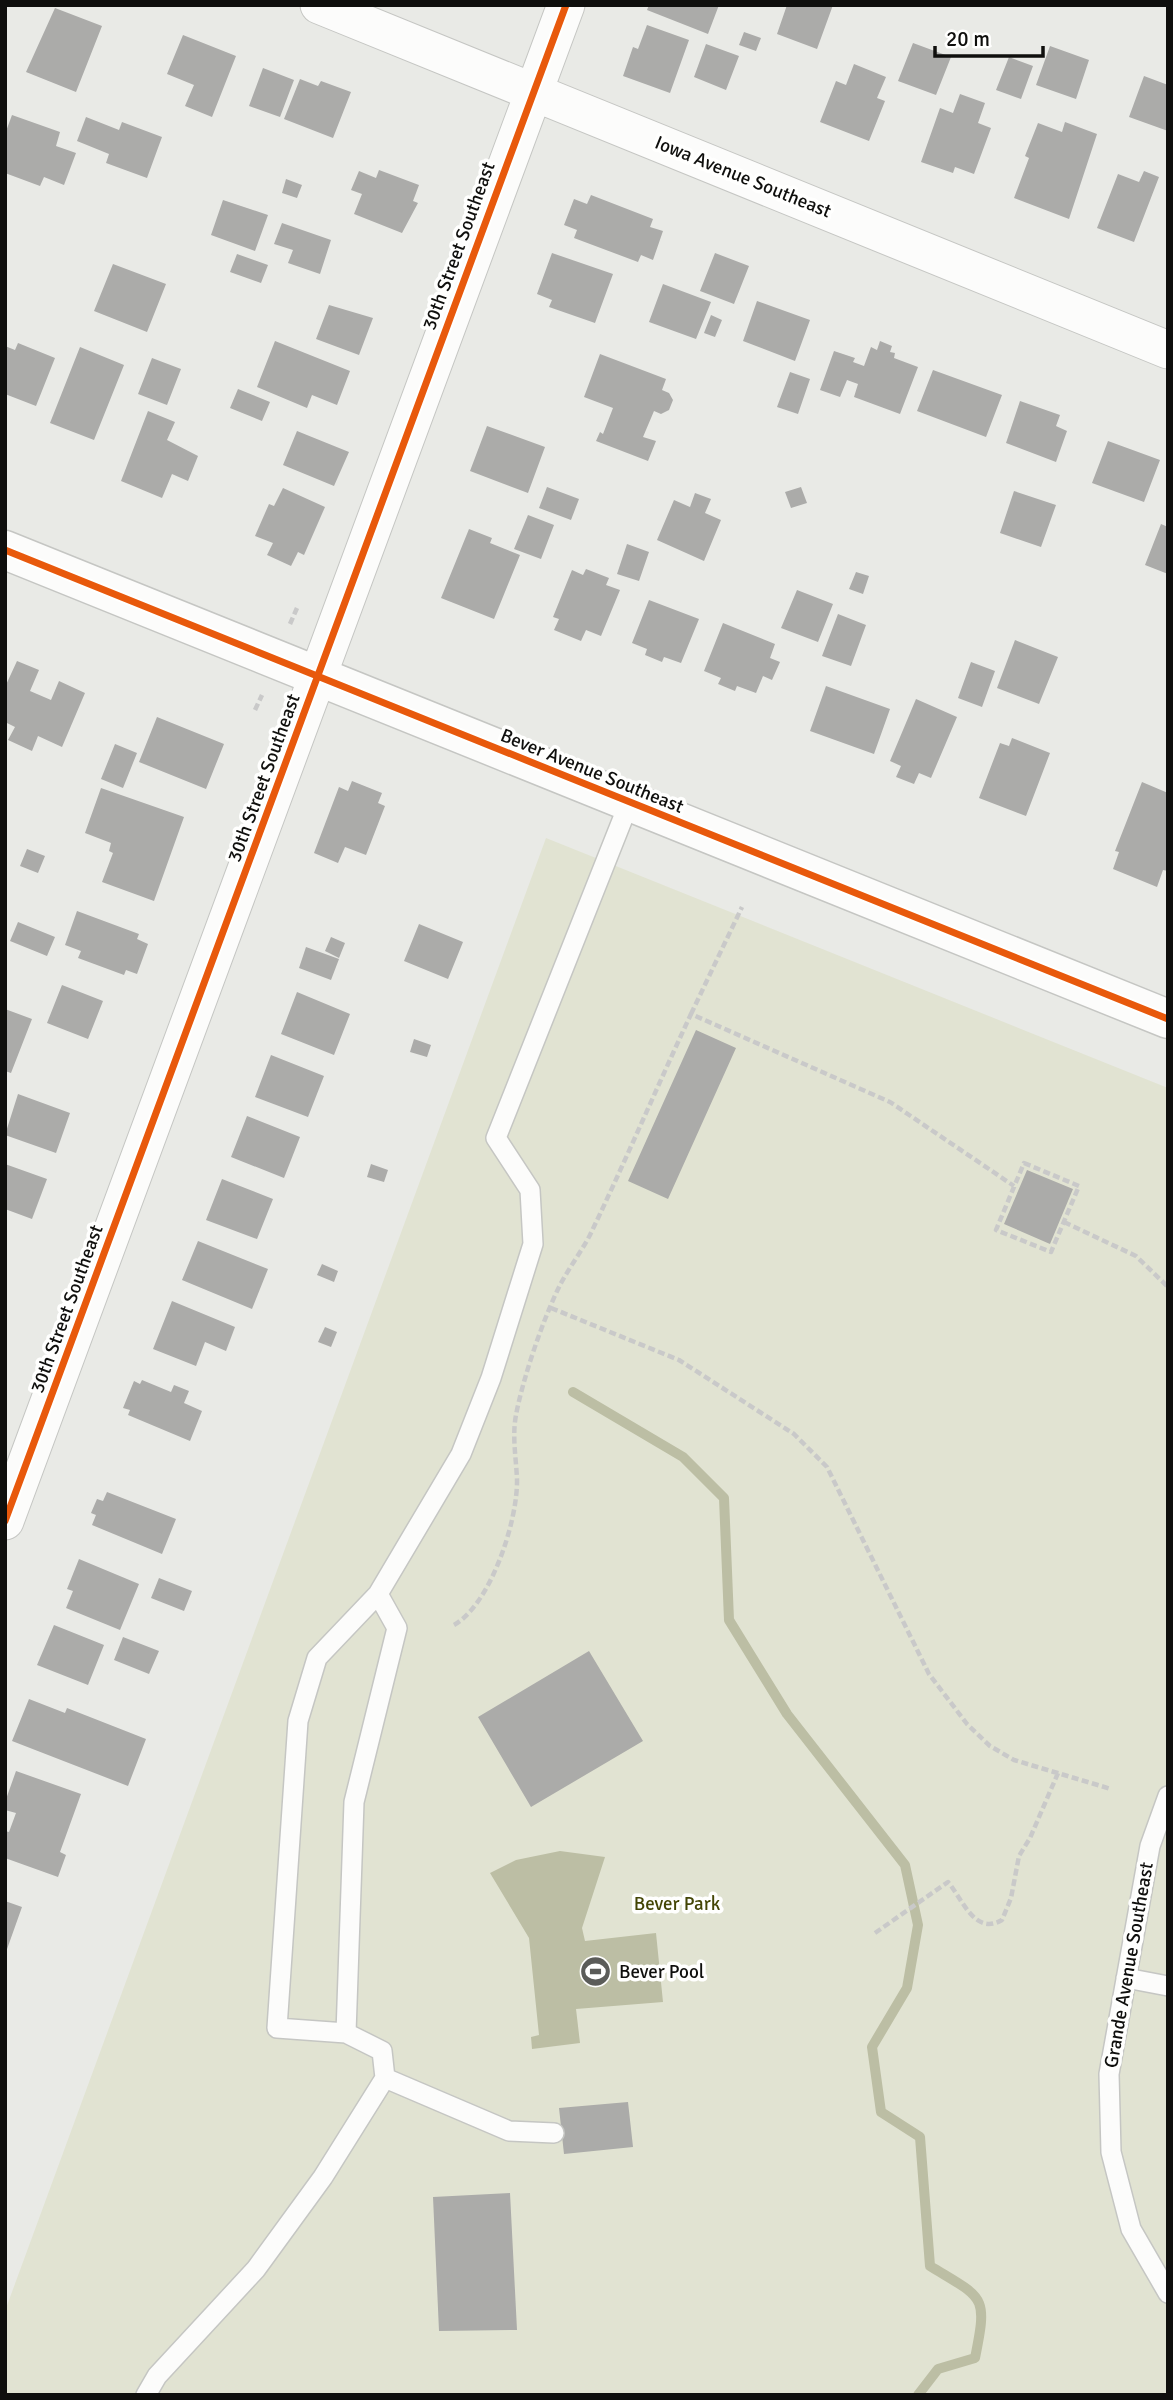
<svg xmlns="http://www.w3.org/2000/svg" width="1173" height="2400" viewBox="0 0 1173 2400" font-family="Signika,sans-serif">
	<rect width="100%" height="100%" fill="#e9eae6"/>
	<path fill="#e1e3d2" d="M546 838 1168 1088V2395H5V2311Z"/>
	<path fill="#bcbea4" d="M560 1851 605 1857 582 1928 585 1941 656 1933 663 2002 576 2009 580 2043 532 2049 531 2037 539 2035 529 1938 490 1873 516 1860Z"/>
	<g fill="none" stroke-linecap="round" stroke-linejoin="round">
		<path stroke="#bcbea4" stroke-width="10" d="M573 1392 683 1457 724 1498 729 1620 787 1714 905 1865 918 1925 907 1988 872 2047 881 2112 920 2137 930 2266C984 2299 988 2294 975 2358L938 2369 918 2395"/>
	</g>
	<path fill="#ababa9" d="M649 5H719L708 34 647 10Z
		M787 5H833L817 49 777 34Z
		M55 8 102 26 76 92 26 72Z
		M647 25 689 40 670 93 623 76 633 47 638 49Z
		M744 32 761 38 756 51 739 45Z
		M183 35 236 56 212 117 185 106 194 85 167 74Z
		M913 43 951 57 936 95 898 81Z
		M706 44 739 56 726 90 694 77Z
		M1050 46 1089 60 1076 99 1036 85Z
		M1009 57 1033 66 1021 99 996 90Z
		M854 64 886 77 877 98 885 101 869 141 820 122 836 81 846 85Z
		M263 68 294 80 280 117 249 106Z
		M1144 76 1168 85V131L1129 117Z
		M300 79 318 86 321 81 351 92 333 138 284 119Z
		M960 94 985 103 978 123 991 128 974 174 955 167 953 173 921 162 940 108 953 113Z
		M12 115 60 132 56 146 76 153 64 185 44 177 40 186 5 173V134Z
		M86 117 119 130 122 122 162 137 147 178 106 163 109 154 77 141Z
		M1065 122 1097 134 1069 219 1014 198 1029 158 1025 156 1038 123 1062 132Z
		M379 170 419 185 413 201 418 203 402 233 354 214 362 194 351 190 359 171 376 178Z
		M1144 171 1159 177 1134 242 1097 228 1118 174 1139 182Z
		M286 179 302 185 297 198 282 193Z
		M591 195 653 219 650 227 663 231 653 260 641 255 638 262 574 238 577 230 564 225 574 199 587 204Z
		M223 200 268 215 255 251 211 235Z
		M282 223 331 240 320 274 288 263 293 250 274 244Z
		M552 253 613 274 595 323 549 307 552 300 537 294Z
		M715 253 749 266 734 304 700 291Z
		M237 254 268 265 261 283 230 272Z
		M113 264 166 284 147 332 94 311Z
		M663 284 711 302 696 339 649 322Z
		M757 301 810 320 795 361 743 341Z
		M329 305 373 318 359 355 316 339Z
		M711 315 722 320 715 337 704 333Z
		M275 341 350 371 337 405 312 395 307 408 257 387Z
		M880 341 892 346 890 352 895 353 894 358 918 367 900 414 854 397 858 384 847 380 840 397 820 390 834 351 855 358 853 362 864 366 871 347 877 350Z
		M18 343 55 358 36 406 5 394V346L15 350Z
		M80 347 124 365 94 440 50 423Z
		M600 354 666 379 662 390 669 393 673 400 669 410 661 414 654 411 643 437 656 441 648 461 596 441 600 432 603 434 613 408 584 397Z
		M152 358 181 369 167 405 138 394Z
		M933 370 1002 395 986 437 917 411Z
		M790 372 810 379 798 414 777 407Z
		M238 389 270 402 262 421 230 408Z
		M1020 401 1060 415 1056 426 1067 431 1056 462 1006 443Z
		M148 411 175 422 167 440 198 456 188 481 172 474 162 498 121 481Z
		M487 426 545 447 528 493 470 471Z
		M297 431 349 452 334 486 283 465Z
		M1108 441 1160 460 1144 502 1092 483Z
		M547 487 579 499 571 520 539 508Z
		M801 487 807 503 791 508 785 492Z
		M283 488 325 507 304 555 298 552 291 566 267 555 273 543 255 536 269 504 274 506Z
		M1014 491 1056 505 1041 547 1000 533Z
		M695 493 711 499 705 513 721 520 704 561 657 540 674 500 690 507Z
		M528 515 554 525 541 559 514 549Z
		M1161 524 1168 527V574L1145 565Z
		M469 529 492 538 490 543 520 555 494 619 441 598Z
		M627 544 649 552 639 581 617 574Z
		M586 569 609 578 606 585 620 590 601 636 586 630 581 641 554 630 559 619 553 617 572 570 583 575Z
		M856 572 869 576 863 594 849 589Z
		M797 590 833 604 818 642 781 628Z
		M649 600 699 619 681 663 664 657 662 662 645 655 647 649 632 643Z
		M838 614 866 625 851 666 822 656Z
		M723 623 775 644 770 658 780 662 772 680 763 676 756 693 737 686 735 691 718 684 721 678 704 671Z
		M1015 640 1058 657 1039 704 997 688Z
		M17 661 39 670 30 691 51 700 59 681 85 693 62 747 38 736 32 751 8 740 15 727 5 722V687Z
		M971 662 995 671 982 707 958 698Z
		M826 686 890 709 874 754 810 731Z
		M916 699 957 717 931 778 919 773 914 784 896 777 901 766 890 761Z
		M157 717 224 744 206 789 139 762Z
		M1012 738 1050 753 1026 816 979 798 1000 743 1009 746Z
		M115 744 137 753 123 788 101 779Z
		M352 781 382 793 378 803 385 806 366 855 345 847 338 863 314 853 339 787 348 791Z
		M1142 782 1168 793V871L1163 870 1157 887 1113 869 1119 852 1115 851Z
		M101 788 184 817 154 901 102 882 113 853 109 851 111 843 85 833Z
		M27 849 45 856 38 873 20 866Z
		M77 911 139 934 137 939 148 944 137 974 126 970 124 975 78 958 81 951 65 945Z
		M18 922 55 937 47 956 10 941Z
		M419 924 463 942 448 979 404 961Z
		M331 937 345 943 339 958 325 951Z
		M306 947 339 959 331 980 299 968Z
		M62 985 103 1001 88 1039 47 1023Z
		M297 992 350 1014 334 1055 281 1034Z
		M5 1009 32 1019 11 1073 5 1071Z
		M696 1030 736 1048 668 1199 628 1181Z
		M414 1039 431 1045 427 1057 410 1052Z
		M271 1055 324 1076 308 1117 255 1097Z
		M18 1094 70 1113 56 1153 5 1135Z
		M247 1116 300 1137 284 1178 231 1157Z
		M5 1164 47 1179 32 1219 5 1209Z
		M371 1164 388 1170 384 1182 367 1177Z
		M1027 1170 1073 1189 1050 1244 1004 1224Z
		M222 1179 273 1199 257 1239 206 1220Z
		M198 1241 268 1269 252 1309 182 1280Z
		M322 1264 338 1271 334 1282 317 1275Z
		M172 1301 235 1327 226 1351 205 1342 196 1366 153 1349Z
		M325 1327 337 1332 331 1347 318 1342Z
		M142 1380 171 1392 174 1385 189 1391 184 1403 202 1411 190 1441 128 1415 130 1410 123 1408 134 1381 140 1384Z
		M107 1492 176 1519 162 1554 92 1525 96 1515 91 1513 97 1499 103 1501Z
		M79 1559 139 1584 120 1630 66 1608 73 1591 67 1589Z
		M159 1578 192 1591 184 1611 151 1598Z
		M54 1625 104 1645 88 1685 37 1665Z
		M123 1637 159 1651 149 1674 114 1660Z
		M589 1651 643 1741 531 1807 478 1717Z
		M29 1699 65 1713 67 1708 146 1739 128 1786 12 1741Z
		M16 1771 81 1794 60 1852 66 1855 58 1877 5 1858V1831L9 1832 16 1813 5 1810V1802Z
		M5 1901 22 1907 6 1952H5Z
		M628 2102 633 2147 564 2154 559 2108Z
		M510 2193 517 2330 439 2331 433 2197Z"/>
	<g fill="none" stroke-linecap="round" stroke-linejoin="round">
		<defs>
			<path id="service" d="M378 1594 397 1628 354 1802 346 2033 277 2028 298 1721 317 1658 378 1594 461 1454 491 1378 533 1244 530 1190 496 1138 629 803
				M1168 1796 1150 1846 1109 2074 1111 2152 1131 2229 1168 2293
				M1126 1978 1168 1986
				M385 2078 509 2131 554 2133
				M146 2395 157 2376 256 2269 323 2177 385 2078 382 2051 346 2033"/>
			<path id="minor" d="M319 5 1168 350
				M5 1521 566 5"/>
			<path id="tertiary" d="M5 550 1168 1019"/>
		</defs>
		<use href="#service" stroke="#c5c6c3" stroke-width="22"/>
		<use href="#minor" stroke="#c5c6c3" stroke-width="39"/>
		<use href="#tertiary" stroke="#c5c6c3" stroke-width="41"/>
		<path stroke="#c9c9c9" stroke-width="4.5" stroke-dasharray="7 3.5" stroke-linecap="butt" d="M290 624 297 608
			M255 710 262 695
			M691 1014 742 907
			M1024 1163 1079 1186 1051 1252 996 1230Z
			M1064 1222 1136 1256 1168 1287
			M551 1308 679 1360 794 1434 827 1467 929 1674 967 1724 990 1746 1014 1760 1111 1789
			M454 1625C491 1604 518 1520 517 1479 516 1457 512 1436 516 1415 523 1378 543 1319 560 1285 569 1268 581 1252 590 1235 625 1162 657 1087 691 1014L890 1102 1014 1186
			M875 1933 948 1882C963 1900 975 1936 1002 1920L1011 1898 1019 1856 1030 1838 1058 1773"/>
		<use href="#service" stroke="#fcfcfb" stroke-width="19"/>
		<use href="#minor" stroke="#fcfcfb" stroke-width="37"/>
		<use href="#tertiary" stroke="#fcfcfb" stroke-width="38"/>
		<defs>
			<path id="cycleway" d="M5 550 1168 1019
				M5 1521 566 5"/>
		</defs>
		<use href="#cycleway" stroke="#fffffe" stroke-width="11"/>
		<use href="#cycleway" stroke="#e8590c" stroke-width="7"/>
	</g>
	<defs>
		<symbol id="stadium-disc" viewBox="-11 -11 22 22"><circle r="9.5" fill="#5b5c59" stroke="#fffffe"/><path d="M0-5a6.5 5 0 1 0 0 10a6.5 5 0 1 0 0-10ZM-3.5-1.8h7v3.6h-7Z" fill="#fff"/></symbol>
	</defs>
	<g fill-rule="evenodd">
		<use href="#stadium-disc" x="578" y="1954" width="35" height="35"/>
	</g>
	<g text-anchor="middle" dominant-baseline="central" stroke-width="7" stroke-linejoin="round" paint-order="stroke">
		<g font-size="19" fill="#0f0f0d" stroke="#fffffe">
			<text transform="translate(743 177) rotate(22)">Iowa Avenue Southeast</text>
			<text transform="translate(459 246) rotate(-70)">30th Street Southeast</text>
			<text transform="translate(592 771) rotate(22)">Bever Avenue Southeast</text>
			<text transform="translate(264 778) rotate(-70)">30th Street Southeast</text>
			<text transform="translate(67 1309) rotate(-70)">30th Street Southeast</text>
			<text transform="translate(1129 1965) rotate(-80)">Grande Avenue Southeast</text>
		</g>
		<g font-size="19" fill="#434505" stroke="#fffffe">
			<text x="677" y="1904">Bever Park</text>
		</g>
		<g font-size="19" fill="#0f0f0d" stroke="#fffffe" text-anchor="start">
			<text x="619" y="1972">Bever Pool</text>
		</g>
	</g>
	<rect width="1173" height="2400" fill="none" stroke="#0f0f0d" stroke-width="14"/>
	<path d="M935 46v10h108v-10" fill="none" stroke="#0f0f0d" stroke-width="3.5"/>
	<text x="946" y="46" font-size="21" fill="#0f0f0d" stroke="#fffffe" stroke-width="5" paint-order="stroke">20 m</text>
</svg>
